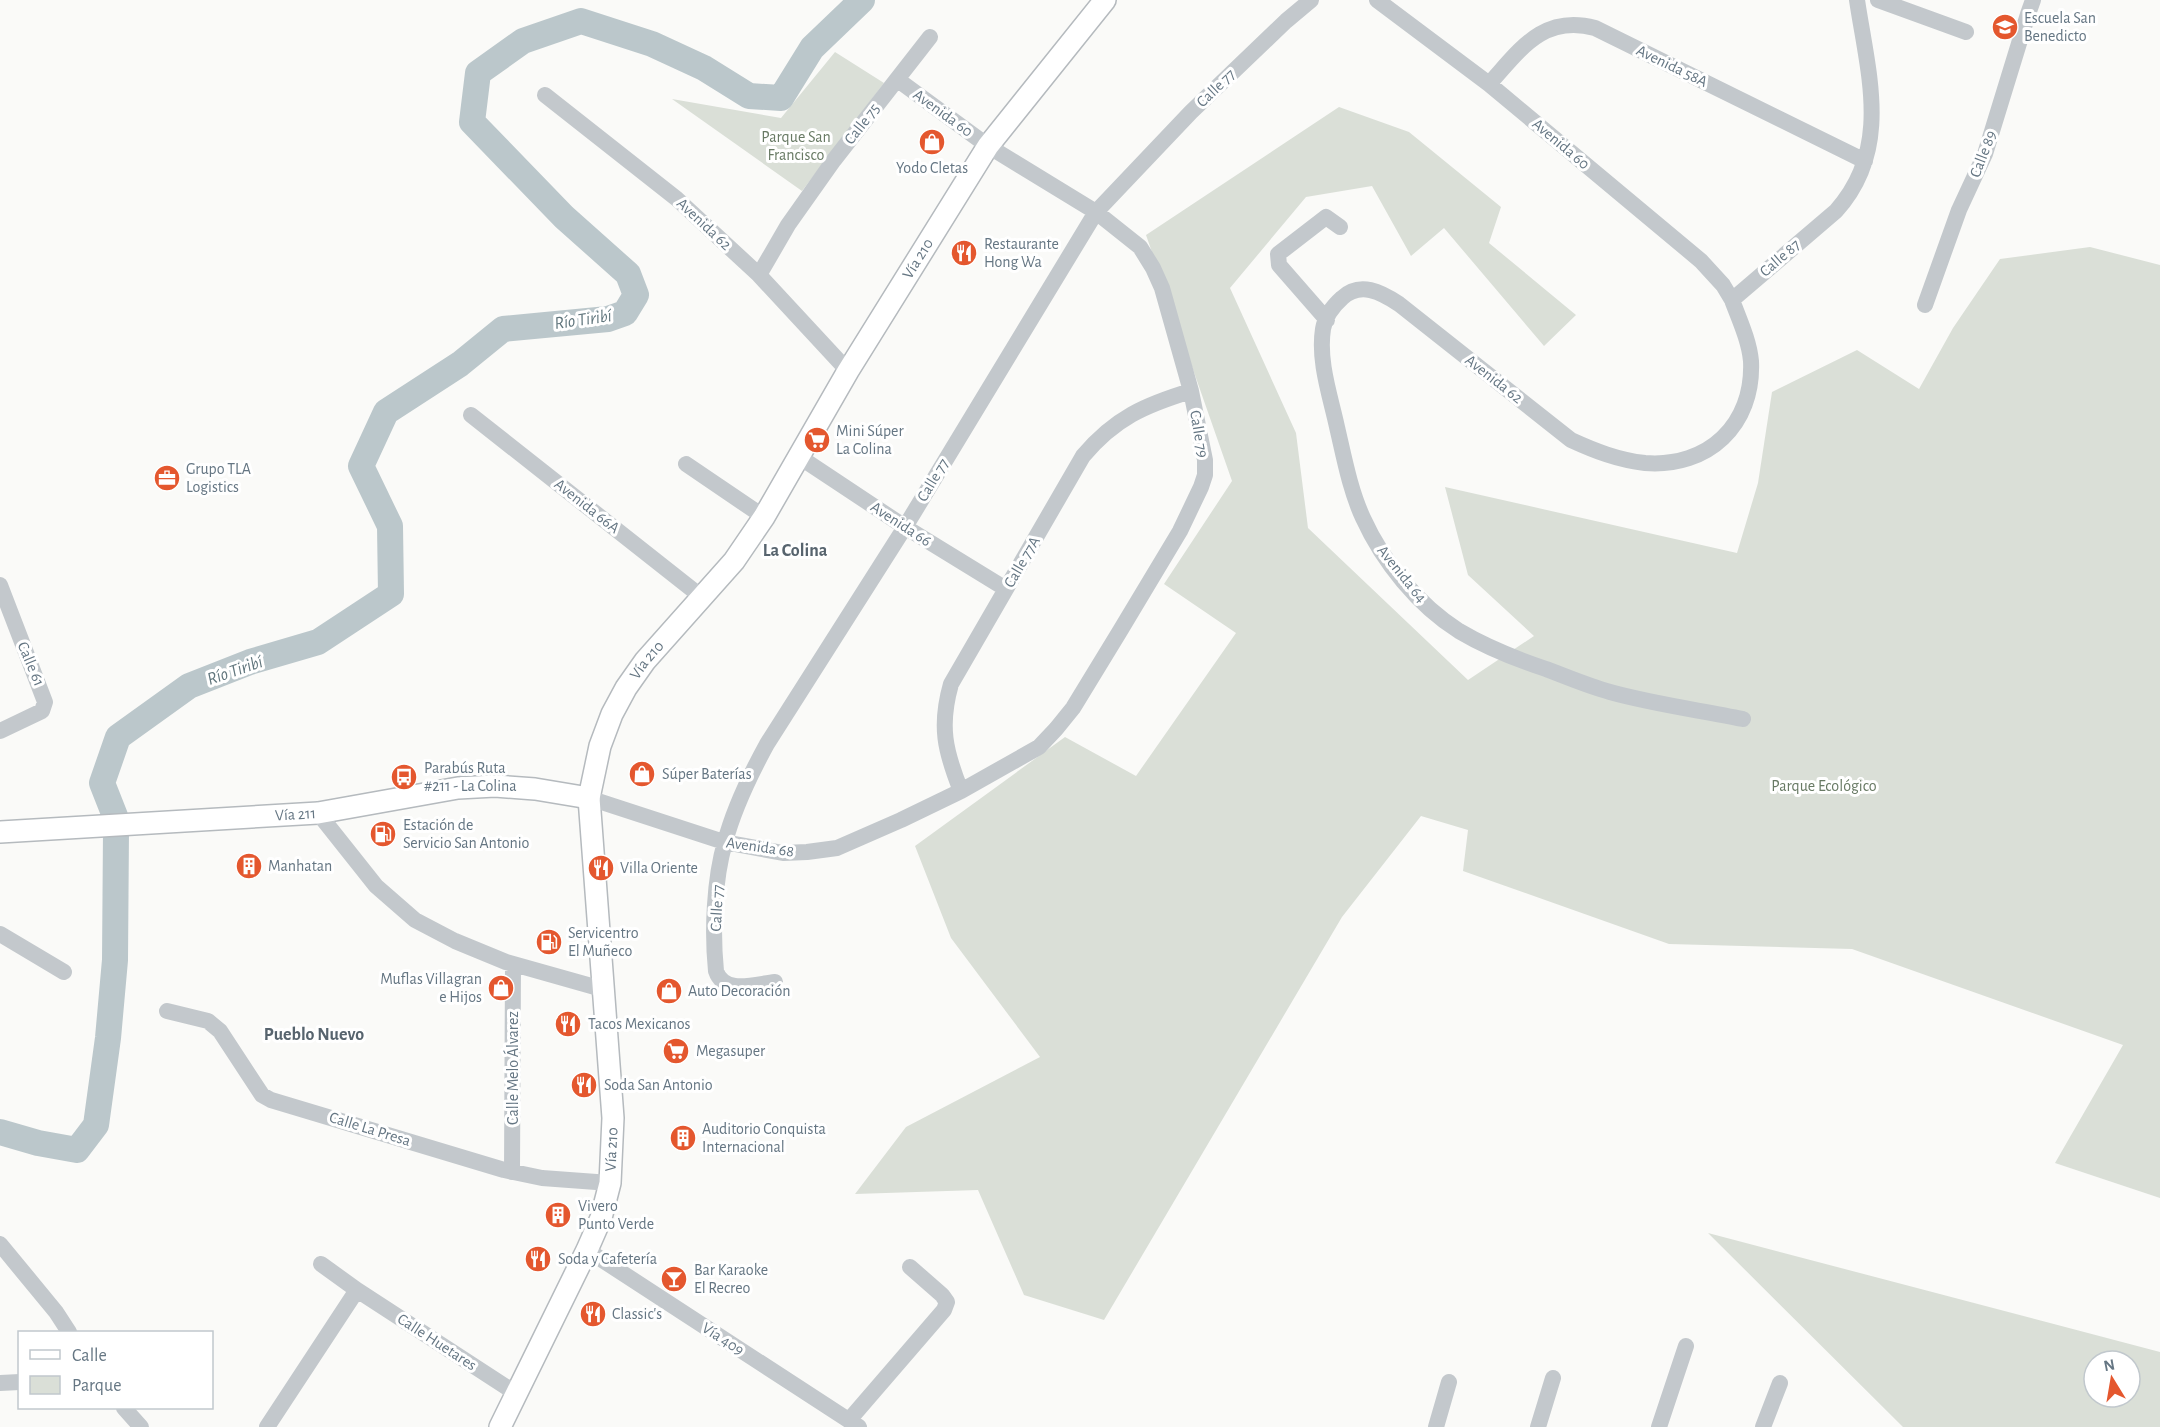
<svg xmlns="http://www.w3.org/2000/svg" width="2160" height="1427" viewBox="0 0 2160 1427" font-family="'Alegreya Sans',sans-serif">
	<rect width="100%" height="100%" fill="#fafaf8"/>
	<path fill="#dadfd7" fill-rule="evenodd" d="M835 52 884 83 802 191 672 99 781 118Z
		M1339 107 1409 132 1501 207 1489 243 1576 315 1544 346 1444 228 1411 256 1372 186 1306 197 1230 288 1296 433 1308 528 1468 680 1534 636 1468 575 1445 487 1737 553 1758 483 1772 392 1857 350 1919 389 1953 328 2000 259 2090 247 2160 265V1198L2055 1163 2123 1045 1852 949 1669 944 1463 871 1468 830 1421 816 1342 917 1104 1320 1024 1295 978 1190 855 1194 906 1127 1040 1057 951 938 915 846 1065 737 1136 776 1236 633 1164 584 1232 481 1146 235Z
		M1708 1233 2160 1352V1427H1903ZM2094 1361H2130V1397H2094Z"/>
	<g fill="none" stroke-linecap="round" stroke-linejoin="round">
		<path stroke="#bbc7cb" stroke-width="26" d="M115 816 102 783 118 737 189 686 250 662 318 642 391 594 390 526 361 466 386 412 460 364 503 329 608 319 625 313 636 295 628 274 564 217 472 122 478 73 523 41 581 21 652 44 704 68 749 96 781 98 812 48 862 0
			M0 1132 38 1143 77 1150 96 1125 108 1038 115 960 116 831"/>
		<defs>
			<g id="major">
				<path id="s1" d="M0 832 318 813 458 788 495 786 535 789 589 798"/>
				<path id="s2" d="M500 1427 587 1250 601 1218 610 1183 613 1118 589 798 600 746 612 714 626 688 645 661 734 561 764 517 848 371 988 146 1105 0"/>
			</g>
		</defs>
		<use href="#major" stroke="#b5babe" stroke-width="24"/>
		<path stroke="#c3c8cc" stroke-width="16" d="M1377 0 1489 84 1701 261 1723 285 1732 300
			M1878 0 1966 32
			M1489 84C1520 50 1543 14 1595 28L1865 161
			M545 95 677 199 759 275 848 371
			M759 275 788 225 834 160 930 37
			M1925 305 1959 210 1985 154 2028 14 2033 0
			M1327 320 1279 265 1278 254 1326 217 1340 227
			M471 415 703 598
			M798 456 905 527 1006 589
			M686 464 764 517
			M0 585 45 702 42 711 0 731
			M1743 719C1699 710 1653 704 1610 692 1588 686 1567 677 1546 669 1516 659 1486 647 1459 631 1418 605 1383 562 1363 518 1350 490 1344 457 1337 427 1330 395 1318 361 1323 329 1325 317 1333 306 1342 298 1360 281 1381 292 1399 304L1571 440C1595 451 1618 460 1645 463 1708 468 1754 425 1751 361 1749 340 1739 319 1732 300L1836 211C1892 149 1868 74 1857 0
			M961 791C945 751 939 726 951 684L1083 456C1115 418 1145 405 1191 391
			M589 798 724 842 783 853 807 852 837 848 901 820 961 791 1039 747 1056 729 1073 708 1120 631 1180 531 1201 487 1205 475V460L1191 391 1162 288 1153 268 1140 247 1096 212 988 146 898 80
			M318 813 376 886 415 920 455 941 506 962 602 989
			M0 934 64 972
			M775 982C755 984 724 995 716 971 712 932 714 880 725 842 734 808 750 775 767 744L905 527 1096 212 1191 112 1286 21 1311 0
			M167 1011 208 1021 220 1031 262 1095 271 1100 504 1170 542 1178 610 1183
			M512 1172 513 964
			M0 1244 56 1312 69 1332
			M587 1250 859 1427
			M321 1264 357 1290 517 1394
			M0 1383 20 1382
			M124 1408 141 1427
			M850 1419 944 1310 947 1302 942 1295 910 1267
			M267 1427 357 1290
			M1436 1427 1449 1382
			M1538 1427 1553 1378
			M1659 1427 1686 1346
			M1763 1427 1780 1383"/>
		<use href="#major" stroke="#fff" stroke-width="21"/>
	</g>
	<defs>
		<symbol id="school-disc" viewBox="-11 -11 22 22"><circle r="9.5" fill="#e4572e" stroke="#fff"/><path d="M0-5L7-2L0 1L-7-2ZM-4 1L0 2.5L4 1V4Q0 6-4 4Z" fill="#fff"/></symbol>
		<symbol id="shop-disc" viewBox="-11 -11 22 22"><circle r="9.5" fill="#e4572e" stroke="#fff"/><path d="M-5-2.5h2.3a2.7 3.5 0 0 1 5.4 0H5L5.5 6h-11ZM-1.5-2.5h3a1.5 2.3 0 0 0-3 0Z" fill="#fff"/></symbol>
		<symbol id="restaurant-disc" viewBox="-11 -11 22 22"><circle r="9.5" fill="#e4572e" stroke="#fff"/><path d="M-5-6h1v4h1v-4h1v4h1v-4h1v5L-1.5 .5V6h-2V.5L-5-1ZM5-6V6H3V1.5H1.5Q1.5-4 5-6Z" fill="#fff"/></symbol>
		<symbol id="supermarket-disc" viewBox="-11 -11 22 22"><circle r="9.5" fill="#e4572e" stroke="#fff"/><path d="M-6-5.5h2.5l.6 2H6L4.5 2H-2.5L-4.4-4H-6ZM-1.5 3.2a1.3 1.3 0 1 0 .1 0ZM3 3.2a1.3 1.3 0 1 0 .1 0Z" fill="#fff"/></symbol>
		<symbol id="office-disc" viewBox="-11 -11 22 22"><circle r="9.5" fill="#e4572e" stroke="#fff"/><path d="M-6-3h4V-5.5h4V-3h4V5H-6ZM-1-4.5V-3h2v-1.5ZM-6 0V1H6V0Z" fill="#fff"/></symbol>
		<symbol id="bus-disc" viewBox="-11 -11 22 22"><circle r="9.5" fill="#e4572e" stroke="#fff"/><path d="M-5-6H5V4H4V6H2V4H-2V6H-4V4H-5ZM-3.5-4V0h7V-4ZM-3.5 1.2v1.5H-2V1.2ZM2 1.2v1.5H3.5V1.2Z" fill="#fff"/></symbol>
		<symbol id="fuel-disc" viewBox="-11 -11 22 22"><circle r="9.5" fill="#e4572e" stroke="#fff"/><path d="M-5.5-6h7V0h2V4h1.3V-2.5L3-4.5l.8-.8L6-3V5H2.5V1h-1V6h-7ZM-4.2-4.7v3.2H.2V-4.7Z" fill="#fff"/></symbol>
		<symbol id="building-disc" viewBox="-11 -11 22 22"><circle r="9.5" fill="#e4572e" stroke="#fff"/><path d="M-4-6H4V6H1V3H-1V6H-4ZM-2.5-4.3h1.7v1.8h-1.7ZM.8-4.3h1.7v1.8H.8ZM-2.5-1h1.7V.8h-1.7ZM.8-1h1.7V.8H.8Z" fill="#fff"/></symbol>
		<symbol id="bar-disc" viewBox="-11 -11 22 22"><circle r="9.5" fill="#e4572e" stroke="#fff"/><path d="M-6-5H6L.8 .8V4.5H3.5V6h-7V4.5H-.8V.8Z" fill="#fff"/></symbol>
	</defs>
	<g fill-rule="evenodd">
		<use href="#school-disc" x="1990" y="12" width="30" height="30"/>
		<use href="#shop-disc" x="917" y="127" width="30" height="30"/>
		<use href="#restaurant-disc" x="949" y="238" width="30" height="30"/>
		<use href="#supermarket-disc" x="802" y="425" width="30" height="30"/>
		<use href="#office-disc" x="152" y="463" width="30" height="30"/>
		<use href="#shop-disc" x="627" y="759" width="30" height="30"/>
		<use href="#bus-disc" x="389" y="762" width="30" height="30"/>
		<use href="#fuel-disc" x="368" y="819" width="30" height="30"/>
		<use href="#building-disc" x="234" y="851" width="30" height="30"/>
		<use href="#restaurant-disc" x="586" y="853" width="30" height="30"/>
		<use href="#fuel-disc" x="534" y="927" width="30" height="30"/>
		<use href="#shop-disc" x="486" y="973" width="30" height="30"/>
		<use href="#shop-disc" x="654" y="976" width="30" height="30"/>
		<use href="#restaurant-disc" x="553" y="1009" width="30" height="30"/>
		<use href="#supermarket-disc" x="661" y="1036" width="30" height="30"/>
		<use href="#restaurant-disc" x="569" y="1070" width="30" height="30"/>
		<use href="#building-disc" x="668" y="1123" width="30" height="30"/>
		<use href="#building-disc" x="543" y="1200" width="30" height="30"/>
		<use href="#restaurant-disc" x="523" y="1244" width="30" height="30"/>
		<use href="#bar-disc" x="659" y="1264" width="30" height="30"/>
		<use href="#restaurant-disc" x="578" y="1299" width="30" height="30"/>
	</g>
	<g text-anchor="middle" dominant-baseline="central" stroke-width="6" stroke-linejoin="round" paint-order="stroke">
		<g font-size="16" fill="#657683" stroke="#fff" text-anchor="start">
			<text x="2024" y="18">Escuela San<tspan x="2024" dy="18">Benedicto</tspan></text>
			<text x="932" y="168" text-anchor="middle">Yodo Cletas</text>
			<text x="984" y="244">Restaurante<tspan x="984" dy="18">Hong Wa</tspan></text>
			<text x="836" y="431">Mini Súper<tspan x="836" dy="18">La Colina</tspan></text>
			<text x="186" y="469">Grupo TLA<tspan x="186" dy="18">Logistics</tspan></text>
			<text x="424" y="768">Parabús Ruta<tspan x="424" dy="18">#211 - La Colina</tspan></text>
			<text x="662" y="774">Súper Baterías</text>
			<text x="403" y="825">Estación de<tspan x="403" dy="18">Servicio San Antonio</tspan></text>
			<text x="268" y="866">Manhatan</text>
			<text x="620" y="868">Villa Oriente</text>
			<text x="568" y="933">Servicentro<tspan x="568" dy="18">El Muñeco</tspan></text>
			<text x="482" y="979" text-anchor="end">Muflas Villagran<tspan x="482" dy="18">e Hijos</tspan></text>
			<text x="688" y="991">Auto Decoración</text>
			<text x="588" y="1024">Tacos Mexicanos</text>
			<text x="696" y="1051">Megasuper</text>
			<text x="604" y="1085">Soda San Antonio</text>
			<text x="702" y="1129">Auditorio Conquista<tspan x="702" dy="18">Internacional</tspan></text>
			<text x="578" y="1206">Vivero<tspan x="578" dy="18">Punto Verde</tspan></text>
			<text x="558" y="1259">Soda y Cafetería</text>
			<text x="694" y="1270">Bar Karaoke<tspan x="694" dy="18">El Recreo</tspan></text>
			<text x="612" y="1314">Classic's</text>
		</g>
		<g font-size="16" fill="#657683" stroke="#fff">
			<text transform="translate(1672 66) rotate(26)">Avenida 58A</text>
			<text transform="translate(1216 88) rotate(-44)">Calle 77</text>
			<text transform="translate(943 113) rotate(36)">Avenida 60</text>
			<text transform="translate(862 124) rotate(-52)">Calle 75</text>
			<text transform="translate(1561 144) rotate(40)">Avenida 60</text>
			<text transform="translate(1983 154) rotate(-69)">Calle 89</text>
			<text transform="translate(704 224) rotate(43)">Avenida 62</text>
			<text transform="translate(1780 258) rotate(-41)">Calle 87</text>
			<text stroke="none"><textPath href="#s2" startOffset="1292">Vía 210</textPath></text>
			<text transform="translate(1494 379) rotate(38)">Avenida 62</text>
			<text transform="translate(1199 434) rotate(80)">Calle 79</text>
			<text transform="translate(933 480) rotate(-59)">Calle 77</text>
			<text transform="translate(587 506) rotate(38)">Avenida 66A</text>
			<text transform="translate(901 524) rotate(33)">Avenida 66</text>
			<text transform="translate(1022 562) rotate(-60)">Calle 77A</text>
			<text transform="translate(1402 574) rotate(51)">Avenida 64</text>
			<text stroke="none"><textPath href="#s2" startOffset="806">Vía 210</textPath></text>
			<text transform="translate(31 664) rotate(67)">Calle 61</text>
			<text stroke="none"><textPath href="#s1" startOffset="296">Vía 211</textPath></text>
			<text transform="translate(760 847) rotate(8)">Avenida 68</text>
			<text transform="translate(717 908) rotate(-87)">Calle 77</text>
			<text transform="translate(513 1068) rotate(-90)">Calle Melo Álvarez</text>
			<text transform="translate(370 1129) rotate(17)">Calle La Presa</text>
			<text stroke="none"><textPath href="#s2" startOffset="302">Vía 210</textPath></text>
			<text transform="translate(723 1339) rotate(33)">Vía 409</text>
			<text transform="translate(437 1342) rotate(33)">Calle Huetares</text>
		</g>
		<g font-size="16" fill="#687a64" stroke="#fff">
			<text x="796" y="137">Parque San<tspan x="796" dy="18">Francisco</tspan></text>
			<text x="1824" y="786">Parque Ecológico</text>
		</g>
		<g font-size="18" font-style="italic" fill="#60757c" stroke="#fff">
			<text transform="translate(583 320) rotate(-8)">Río Tiribí</text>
			<text transform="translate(235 671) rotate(-19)">Río Tiribí</text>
		</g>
		<g font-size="18" font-weight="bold" fill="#57646e" stroke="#fff">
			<text x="795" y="551">La Colina</text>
			<text x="314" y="1035">Pueblo Nuevo</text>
		</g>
	</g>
	<rect x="18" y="1331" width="195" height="78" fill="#ffffff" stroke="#c1c8cd" stroke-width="1.5"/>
	<rect x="30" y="1350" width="30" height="9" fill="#ffffff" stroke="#c1c8cd" stroke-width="1.5"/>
	<text x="72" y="1361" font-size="18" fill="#657683">Calle</text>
	<rect x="30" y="1376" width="30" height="18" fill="#dadfd7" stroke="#c1c8cd" stroke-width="1.5"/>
	<text x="72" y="1391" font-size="18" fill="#657683">Parque</text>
	<g transform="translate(2112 1379) rotate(349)"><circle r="28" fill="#ffffff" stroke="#c1c8cd" stroke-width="1.5"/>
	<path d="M0-4.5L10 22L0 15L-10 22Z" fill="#e4572e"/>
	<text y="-9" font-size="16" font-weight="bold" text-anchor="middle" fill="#657683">N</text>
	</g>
</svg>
